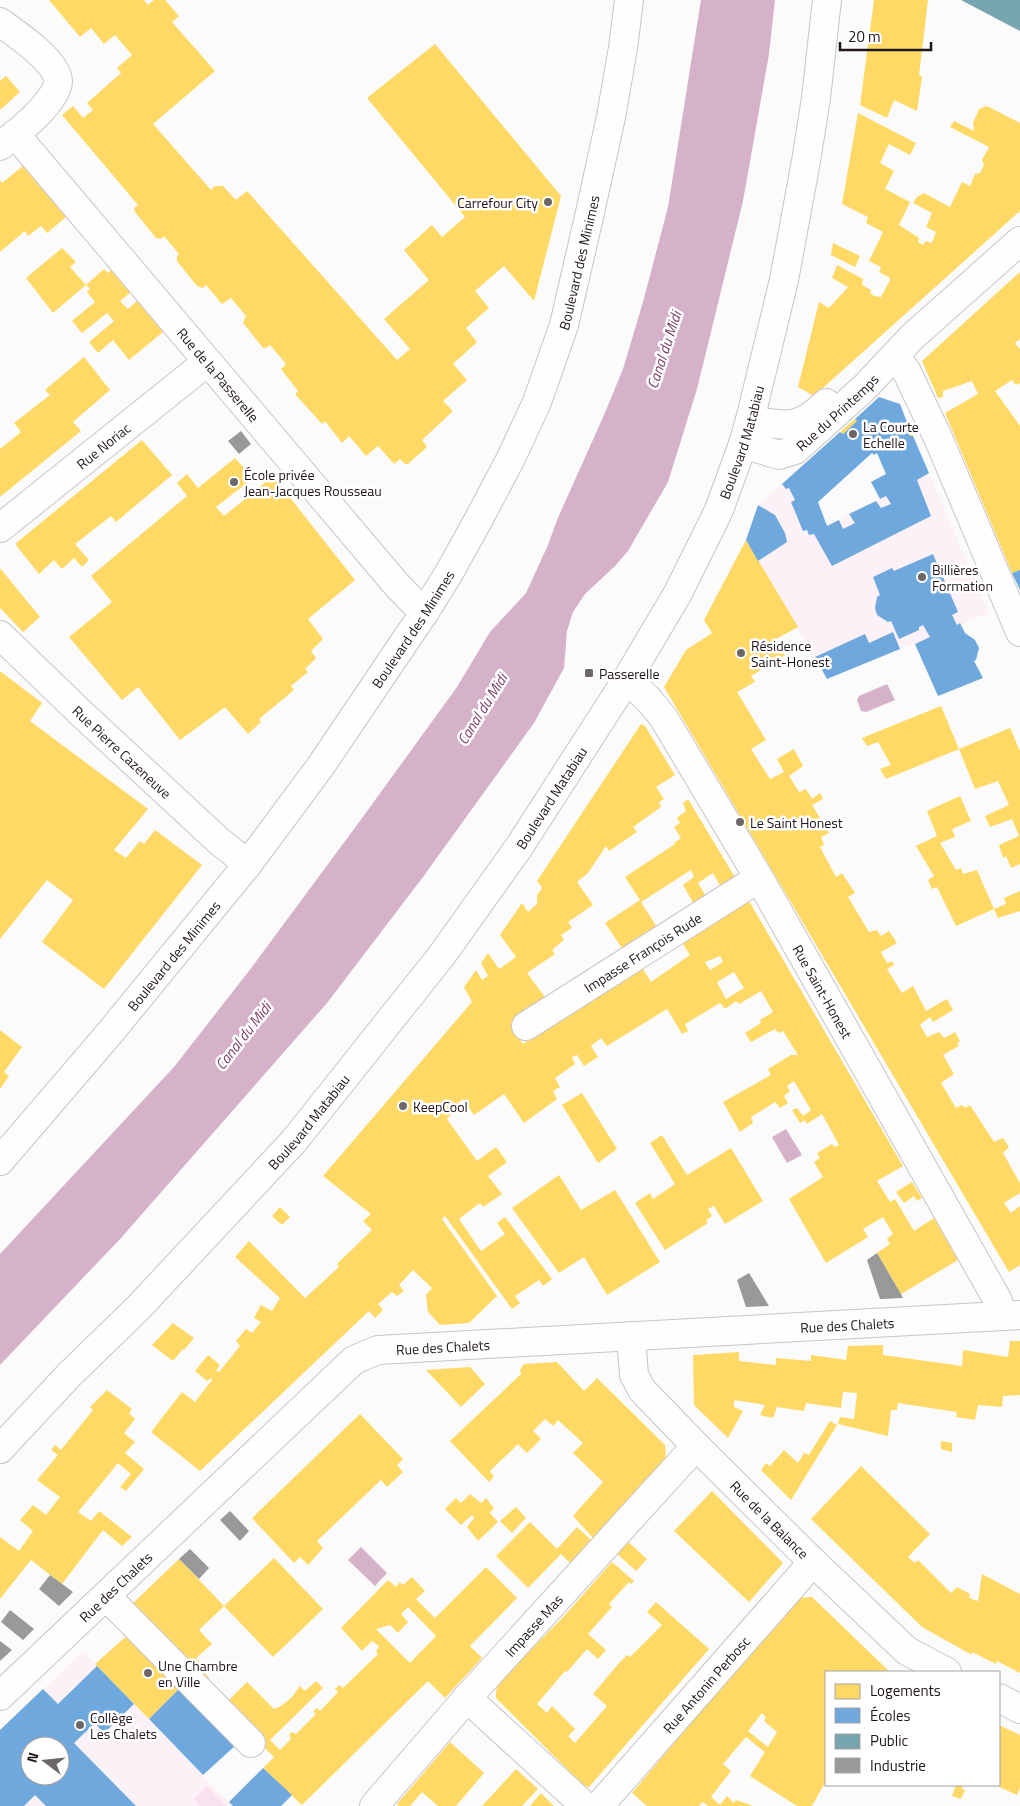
<svg xmlns="http://www.w3.org/2000/svg" width="1020" height="1806" viewBox="0 0 1020 1806" font-family="'Titillium Web',sans-serif">
	<rect width="100%" height="100%" fill="#fbfbfb"/>
	<path fill="#fdf1f8" fill-rule="evenodd" d="M802 466 827 526 929 473 989 613 827 679 746 540 758 505Z
		M83 1651 166 1738 233 1806H0V1730ZM30 1746H60V1776H30Z"/>
	<path fill="#f9e1f0" d="M207 1786 226 1806H200L194 1799Z"/>
	<path fill="#d5b2c9" d="M701 0H775L769 54 743 201 697 389 668 482 628 551 615 566 585 594 573 612 567 631 564 668 534 723 423 877 327 1003 121 1238 0 1365V1254L174 1067 252 967 365 814 457 687 490 632 526 593 548 545 557 520 604 415 623 369 643 302 668 207Z
		M887 684 895 700 866 712 861 711 857 700 859 696Z
		M786 1129 802 1155 787 1163 772 1137Z
		M361 1547 387 1573 375 1586 348 1560Z"/>
	<path fill="#ffd966" fill-rule="evenodd" d="M49 0H144L148 5 154 0H165L179 16 172 22 215 71 153 124 211 190 215 186H223L236 200 247 191 397 360 410 349 384 319 429 280 404 250 432 225 442 237 465 217 367 98 435 44 561 196 534 301 504 266 475 291 489 308 466 328 477 342 453 364 467 380 443 401 453 411 422 440 427 447 408 464H405L400 459 394 464 378 446 366 456 349 436 342 443 325 421 322 424 295 394 298 391 281 369 286 364 270 345 266 348H263L243 323 246 316 231 298 222 304 206 285 203 288 197 286 177 261V256L179 254 164 236 161 239 156 238 135 212 134 208 138 205 62 115 73 106 83 118 93 110 87 103 121 73 117 68 132 55 115 35 104 44 91 28 80 37Z
		M874 0H928L919 75 922 77 917 111 894 100 887 118 860 105Z
		M6 76 20 92 0 110V81Z
		M987 106 1020 123V211L814 396 798 387 819 302 829 308 848 287 832 278 837 265 863 279 862 285 871 290 870 293 874 296 881 297 890 280 889 277 879 272 881 267 869 261 883 232 866 223 868 217 842 204 858 113 916 143 910 155 889 144 880 163 894 171 885 189 910 202 899 225 919 238 918 242 923 245 926 241 932 243 936 232 926 227 932 213 913 203 917 197 924 193 950 207 962 182 970 186 975 174 980 173 984 165 982 160 989 147 950 127 954 121 974 131 973 123 979 109Z
		M23 166 66 217 47 233 41 226 28 236 25 231 0 252V180L2 183Z
		M833 243 860 256 855 267 831 255Z
		M62 248 76 262 70 267 86 285 53 313 26 278Z
		M104 269 108 273 111 270 130 293 120 301 128 309 137 301 163 332 129 360 113 340 98 353 89 342 114 321 107 313 82 333 72 321 95 302 87 292 90 289 86 285Z
		M1020 272V339L1015 343 1020 349V383L1016 385 1012 380 995 391 1020 426V570L1012 573 945 413 978 394 972 381 943 391V397L938 398 922 361Z
		M84 357 110 390 73 422 81 431 0 497V449L21 432 14 423 50 395 45 390Z
		M855 419 857 421 843 434 840 432Z
		M907 422 913 436H910L905 423Z
		M142 440 172 475 116 522 111 516 75 544 89 560 82 567 74 558 62 569 54 560 39 574 15 544Z
		M235 458 253 478 216 507 224 516 273 476 355 580 308 619 323 639 311 651 316 658 305 669 308 672 291 686 294 690 259 719 261 722 248 734 225 707 180 740 138 687 122 700 69 637 112 602 91 576 187 496 177 483 187 474 198 488Z
		M746 540 798 627 776 639 785 655 751 676 755 682 737 692 766 740 751 749 770 779 784 772 777 759 794 749 803 766 789 776 799 792 806 789 812 799 820 793 823 799 812 805 829 833 821 837 824 845 820 847 836 877 842 873 855 893 848 897 869 932 877 930 881 936 889 931 897 943 881 952 887 963 892 961 894 965 887 969 902 993 913 986 926 1011 947 999 953 1010 933 1022 930 1017 920 1025 927 1037 939 1032 944 1038 955 1032 960 1041 957 1044 959 1046 943 1055 954 1074 941 1083 956 1108 962 1105 965 1108 970 1105 994 1142 1003 1138 1009 1147 1003 1153 1020 1183V1193L1004 1203 1011 1213 1020 1206V1265L1009 1272 664 687 686 650 712 633 704 620Z
		M0 568 40 617 23 632 0 608Z
		M0 671 42 703 30 721 148 809 114 850 126 858 140 841 144 844 155 830 202 865 104 989 42 942 73 900 47 880 0 939Z
		M941 706 959 749 886 779 880 769 891 765 878 742 867 746 862 738Z
		M641 724 645 726 675 775 656 787 664 799 659 802 661 807 633 827 637 832 609 851 606 846 588 873 577 882 593 905 568 922 572 928 561 935 564 940 552 950 555 954 527 973 548 1001 511 1025 523 1044 641 966 651 982 690 955 681 941 749 901 903 1166 877 1181 890 1202 895 1199 914 1231 934 1218 958 1260 901 1294 877 1253 890 1244 887 1239 893 1234 883 1217 863 1229 868 1237 826 1263 789 1199 823 1177 814 1162 820 1158 817 1153 832 1144 835 1147 839 1145 822 1114 807 1124 805 1120 800 1123 792 1110 797 1108 803 1116 811 1110 794 1081 787 1086 790 1091 784 1096 788 1103 780 1108 775 1102 751 1117 753 1123 740 1132 723 1102 771 1075 768 1069 791 1055H798L783 1031 779 1033 775 1029 751 1042 745 1033 761 1023 760 1020 773 1012 761 991 739 1004 736 1001 725 1009 720 1003 685 1024 688 1031 682 1034 667 1009 607 1046 601 1038 591 1046 598 1057 584 1066 577 1055 572 1057 575 1064 555 1078 560 1087 553 1091 557 1099 524 1123 504 1094 474 1115 462 1099 447 1119 477 1161 496 1147 507 1162 488 1176 502 1194 483 1207 480 1203 459 1219 481 1251 505 1234 497 1223 505 1217 552 1279 543 1286 539 1280 515 1296 520 1303 512 1309 445 1216 442 1219 497 1296 469 1323 440 1325 428 1312 426 1295 432 1288 413 1270 399 1285 404 1291 397 1296 392 1292 378 1304 383 1310 375 1318 369 1311 200 1471 151 1432 182 1392 195 1402 212 1380 211 1378 207 1381 195 1371 208 1355 220 1365 216 1371 219 1372 240 1346 236 1341 246 1329 252 1333 261 1322 254 1318 261 1305 272 1311 280 1298 235 1257 249 1241 305 1298 339 1267 337 1264 372 1230 363 1221 371 1214 323 1176 472 1002 464 987 476 970 482 980 488 976 481 963 488 953 499 969 516 957 500 935 522 903 528 912 537 904V895L542 888 537 881ZM720 956 723 962 710 970 705 962ZM734 972 744 988 726 999 717 982Z
		M1010 728 1020 751V864L1011 868 1006 856 1003 858 999 845 1019 836 1012 819 990 827 985 816 1009 805 998 781 975 789 959 749Z
		M960 796 971 821 952 829 955 837 940 843 956 870 961 868 963 874 977 870 994 909 956 926 937 887 932 889 928 880 934 876 916 846 937 836 927 811Z
		M688 799 736 879 722 889 713 873 698 883 707 898 695 906 683 885 694 877 691 870 641 902 658 929 624 951 605 923 640 900 625 877 675 844 674 843 681 838 674 827 680 823 677 818 686 811 683 803Z
		M1020 891V911L998 918 994 909 1006 904 1004 898Z
		M0 1030 22 1047 4 1072 9 1076 0 1089Z
		M582 1093 617 1149 598 1163 562 1105Z
		M662 1135 687 1175 731 1148 763 1201 725 1224 714 1206 708 1209 712 1216 706 1220 708 1223 665 1250 635 1203 650 1193 653 1199 675 1184 650 1143Z
		M559 1175 581 1210 615 1190 660 1262 607 1295 584 1257 559 1273 512 1208Z
		M912 1182 922 1198 917 1201 914 1196 904 1203 896 1192Z
		M280 1207 290 1217 282 1225 272 1216Z
		M173 1323 194 1338 184 1350 183 1349 173 1361 152 1345Z
		M1010 1341H1020V1395L1003 1396 1002 1407 978 1405 975 1420 956 1417 957 1412 898 1403 897 1410H891L888 1436 838 1424 840 1417 854 1419 857 1393 843 1392 841 1408 806 1403 804 1411 777 1407 773 1418 760 1415 765 1405 734 1400V1407L743 1411 728 1438 694 1405 693 1355 739 1352V1361L776 1365V1358L811 1361V1355L846 1360 848 1346 883 1345V1355L962 1366 963 1350 1008 1357Z
		M557 1362 584 1391 597 1378 665 1445 666 1459 593 1538 573 1516 603 1482 573 1453 583 1443 558 1420 553 1426 545 1419 533 1431 541 1439 527 1453 518 1444 490 1471 494 1477 489 1482 450 1441 521 1374 520 1370 524 1364Z
		M470 1367 485 1384 461 1407 426 1370Z
		M107 1390 132 1409 129 1413 135 1419 124 1433 135 1442 125 1453 144 1469 126 1491 120 1487 131 1474 118 1463 78 1512 91 1521 99 1511 132 1537 122 1546 103 1530 62 1584 31 1560 0 1599V1537L19 1551 33 1531 20 1520 33 1505 46 1515 60 1497 37 1480 58 1455 51 1450 55 1445 61 1450 93 1410 90 1407Z
		M360 1414 403 1459 397 1465 403 1472 387 1487 381 1480 317 1541 323 1548 308 1565 300 1557 294 1563 252 1518Z
		M830 1421 837 1425 791 1500 761 1470 766 1463 770 1466 784 1450 798 1463 804 1453 809 1455Z
		M941 1441 952 1443V1452L941 1449Z
		M861 1466 930 1534 908 1557 915 1563 918 1560 951 1593 957 1587 970 1594 969 1598 978 1601 982 1574 1020 1594V1673L997 1661 996 1664 972 1652V1655L922 1627 811 1519Z
		M712 1491 783 1563 749 1602 674 1531Z
		M470 1494 481 1503 486 1498 494 1508 490 1513 498 1522 478 1541 467 1527 474 1518 472 1515 461 1525 445 1509 456 1498 461 1503Z
		M516 1507 526 1518 512 1533 500 1521Z
		M530 1522 557 1549 577 1527 591 1540 570 1563 561 1554 528 1588 496 1556Z
		M626 1540 647 1559 636 1571 615 1552Z
		M274 1558 323 1609 273 1657 224 1606Z
		M179 1559 224 1606 199 1630 212 1644 196 1658 207 1670 204 1673 209 1677 203 1683 129 1607Z
		M612 1562 634 1581 631 1584 629 1582 609 1604 612 1607 588 1634 606 1650 598 1659 587 1649 567 1672 565 1671 537 1704 547 1713 552 1706 575 1729 568 1736 575 1743 607 1706 593 1694 620 1662 627 1655 630 1657 662 1625 647 1612 656 1602 709 1649 589 1787 583 1785 496 1698V1692L497 1687 521 1660 565 1615Z
		M486 1567 517 1598 470 1646 482 1658 445 1698 428 1681 302 1805 263 1768 274 1757 263 1746 266 1743 226 1703 247 1682 274 1709 281 1706 292 1697 300 1686 305 1691 316 1681 323 1688 270 1740 280 1750 291 1739 289 1735 292 1732 296 1734 316 1714 313 1711 317 1708 320 1711 338 1692 335 1689 339 1685 343 1688 378 1654 376 1652 379 1646 372 1641 362 1651 341 1628 388 1580 396 1587 400 1582 403 1585 412 1577 425 1591 416 1599 435 1618ZM408 1607 436 1636 410 1663 376 1629 390 1625 398 1633 408 1622 401 1614Z
		M812 1597 890 1672H826V1781L812 1806H797L750 1776 765 1752 746 1737 723 1764 731 1771 711 1797 720 1805 727 1796 734 1803 736 1800 753 1806H708L703 1802 699 1806H647L632 1793 796 1598ZM762 1713 766 1718 764 1721 777 1732 768 1747 748 1731Z
		M130 1633 181 1687 149 1719 95 1664Z
		M999 1725 1020 1735V1788L1017 1795 995 1785H999Z
		M450 1742 484 1773 456 1806H438L422 1792 410 1806H399L397 1804Z
		M516 1769 538 1789 522 1806H482Z
		M956 1785H963L962 1789 965 1790 961 1799 952 1796Z
		M541 1793 554 1806H530Z"/>
	<path fill="#6fa8dc" fill-rule="evenodd" d="M879 397 900 404 907 422 905 423 910 436H913L929 473 917 480 931 516 832 566 814 534 809 535 807 530 803 531 791 502 795 500 789 488 786 489 782 484 840 432 843 434 857 421 855 419ZM872 453 874 455 877 453 886 474 871 482 880 499 886 496 891 504 881 508 876 501 849 514 855 523 843 529 839 520 827 526 818 502Z
		M758 505 775 515 785 533 787 542 758 561 746 540Z
		M933 554 958 612 952 615 957 625 960 623 965 633 975 640 979 648 976 660 974 661 983 678 938 696 915 644 930 637 923 625 919 627V630L899 639 891 621 888 622 877 615 875 608 877 597 880 595 873 577 892 568 894 571Z
		M1020 570V590L1012 573Z
		M893 632 900 649 827 679 815 657 865 634 869 643Z
		M97 1666 134 1704 104 1733 95 1723 74 1743 136 1806H46L35 1795 24 1806H0V1730L43 1689 58 1704ZM30 1746H60V1776H30Z
		M181 1687 236 1745 203 1775 149 1719Z
		M263 1768 292 1795 281 1806H233L229 1802Z"/>
	<path fill="#76a5af" d="M961 0H1020V31Z"/>
	<path fill="#999" d="M241 431 251 444 239 454 228 441Z
		M877 1253 901 1294 903 1298 880 1299 867 1260Z
		M749 1273 769 1306 746 1307 737 1280Z
		M230 1511 249 1531 240 1541 220 1520Z
		M190 1549 209 1568 199 1579 179 1559Z
		M50 1575 73 1592 59 1606 39 1589Z
		M10 1610 34 1629 23 1640 1 1622Z
		M0 1641 12 1650 0 1661Z"/>
	<g fill="none" stroke-linecap="round" stroke-linejoin="round">
		<defs>
			<g id="minor">
				<path d="M0 22C15 33 57 61 58 81 58 101 15 135 0 146"/>
				<path id="s1" d="M15 134 396 584 424 613"/>
				<path d="M895 356 907 372 939 440 1020 632"/>
				<path d="M750 420C787 426 797 431 826 403"/>
				<path id="s2" d="M743 444 779 455 795 450 864 388 912 337 1020 241"/>
				<path id="s3" d="M0 528 207 362"/>
				<path id="s4" d="M0 635 84 716 220 842 248 864"/>
				<path id="s5" d="M627 679 648 699 663 717 759 878 997 1299 1003 1316"/>
				<path id="s6" d="M526 1026 759 878"/>
				<path id="s7" d="M631 1336 634 1375 642 1390 696 1446 813 1562 907 1651 947 1672"/>
				<path d="M106 1596 251 1743"/>
				<path id="s8" d="M0 1696 354 1360 378 1350 1020 1315"/>
				<path d="M467 1698 585 1806"/>
				<path d="M999 1698 1020 1709"/>
				<path id="s9" d="M374 1806 467 1698 696 1446"/>
				<path id="s10" d="M599 1806 813 1562"/>
			</g>
			<g id="major">
				<path id="s11" d="M0 1161 108 1035 248 864 320 767 424 613 449 573 481 515 511 458 537 402 564 325 589 217 611 117 623 48 629 0"/>
				<path id="s12" d="M0 1449 69 1375 139 1307 294 1141 442 955 519 847 627 679 678 593 719 510 743 444 750 420 784 280 806 161 816 98 827 0"/>
			</g>
		</defs>
		<use href="#minor" stroke="#c9c4c7" stroke-width="30"/>
		<use href="#major" stroke="#c9c4c7" stroke-width="30"/>
		<use href="#minor" stroke="#fefefe" stroke-width="28"/>
		<use href="#major" stroke="#fefefe" stroke-width="28"/>
	</g>
	<g fill="#6c6669" stroke="#fff" stroke-width="2">
		<circle cx="548" cy="202" r="5"/>
		<circle cx="853" cy="434" r="5"/>
		<circle cx="234" cy="482" r="5"/>
		<circle cx="922" cy="577" r="5"/>
		<circle cx="741" cy="653" r="5"/>
		<rect x="584" y="668" width="10" height="10" rx="2.5"/>
		<circle cx="740" cy="822" r="5"/>
		<circle cx="403" cy="1106" r="5"/>
		<circle cx="148" cy="1673" r="5"/>
		<circle cx="80" cy="1725" r="5"/>
	</g>
	<g text-anchor="middle" dominant-baseline="central" stroke-width="5" stroke-linejoin="round" paint-order="stroke">
		<g font-size="14" fill="#1f151b" stroke="#fff" text-anchor="start">
			<text x="538" y="202" text-anchor="end">Carrefour City</text>
			<text x="863" y="426">La Courte<tspan x="863" dy="16">Echelle</tspan></text>
			<text x="244" y="474">École privée<tspan x="244" dy="16">Jean-Jacques Rousseau</tspan></text>
			<text x="932" y="569">Billières<tspan x="932" dy="16">Formation</tspan></text>
			<text x="751" y="645">Résidence<tspan x="751" dy="16">Saint-Honest</tspan></text>
			<text x="599" y="673">Passerelle</text>
			<text x="750" y="822">Le Saint Honest</text>
			<text x="413" y="1106">KeepCool</text>
			<text x="158" y="1665">Une Chambre<tspan x="158" dy="16">en Ville</tspan></text>
			<text x="90" y="1717">Collège<tspan x="90" dy="16">Les Chalets</tspan></text>
		</g>
		<g font-size="14" fill="#1f151b" stroke="#fff">
			<text stroke="none"><textPath href="#s11" startOffset="1079">Boulevard des Minimes</textPath></text>
			<text stroke="none"><textPath href="#s1" startOffset="315">Rue de la Passerelle</textPath></text>
			<text stroke="none"><textPath href="#s2" startOffset="111">Rue du Printemps</textPath></text>
			<text stroke="none"><textPath href="#s12" startOffset="1260">Boulevard Matabiau</textPath></text>
			<text stroke="none"><textPath href="#s3" startOffset="132">Rue Noriac</textPath></text>
			<text stroke="none"><textPath href="#s11" startOffset="674">Boulevard des Minimes</textPath></text>
			<text stroke="none"><textPath href="#s4" startOffset="169">Rue Pierre Cazeneuve</textPath></text>
			<text stroke="none"><textPath href="#s12" startOffset="855">Boulevard Matabiau</textPath></text>
			<text stroke="none"><textPath href="#s6" startOffset="138">Impasse François Rude</textPath></text>
			<text stroke="none"><textPath href="#s11" startOffset="269">Boulevard des Minimes</textPath></text>
			<text stroke="none"><textPath href="#s5" startOffset="370">Rue Saint-Honest</textPath></text>
			<text stroke="none"><textPath href="#s12" startOffset="450">Boulevard Matabiau</textPath></text>
			<text stroke="none"><textPath href="#s8" startOffset="984">Rue des Chalets</textPath></text>
			<text stroke="none"><textPath href="#s8" startOffset="579">Rue des Chalets</textPath></text>
			<text stroke="none"><textPath href="#s7" startOffset="238">Rue de la Balance</textPath></text>
			<text stroke="none"><textPath href="#s8" startOffset="159">Rue des Chalets</textPath></text>
			<text stroke="none"><textPath href="#s9" startOffset="241">Impasse Mas</textPath></text>
			<text stroke="none"><textPath href="#s10" startOffset="162">Rue Antonin Perbosc</textPath></text>
		</g>
		<g font-size="15" font-style="italic" fill="#7c3d68" stroke="#fff">
			<text transform="translate(664 350) rotate(-72)">Canal du Midi</text>
			<text transform="translate(482 709) rotate(-58)">Canal du Midi</text>
			<text transform="translate(243 1036) rotate(-52)">Canal du Midi</text>
		</g>
	</g>
	<rect x="825" y="1671" width="175" height="115" fill="#ffffff" stroke="#a5a1a4"/>
	<rect x="835" y="1684" width="25" height="15" fill="#ffd966" stroke="#a5a1a4"/>
	<text x="870" y="1696" font-size="15" fill="#1f151b">Logements</text>
	<rect x="835" y="1708" width="25" height="15" fill="#6fa8dc" stroke="#a5a1a4"/>
	<text x="870" y="1721" font-size="15" fill="#1f151b">Écoles</text>
	<rect x="835" y="1734" width="25" height="15" fill="#76a5af" stroke="#a5a1a4"/>
	<text x="870" y="1746" font-size="15" fill="#1f151b">Public</text>
	<rect x="835" y="1758" width="25" height="15" fill="#999999" stroke="#a5a1a4"/>
	<text x="870" y="1771" font-size="15" fill="#1f151b">Industrie</text>
	<g transform="translate(45 1761) rotate(286)"><circle r="24" fill="#ffffff" stroke="#a5a1a4"/>
	<path d="M0-4L9 19L0 12L-9 19Z" fill="#6c6669"/>
	<text y="-8" font-size="14" font-weight="bold" text-anchor="middle" fill="#1f151b">N</text>
	</g>
	<path d="M840 42v8h91v-8" fill="none" stroke="#1f151b" stroke-width="2.5"/>
	<text x="848" y="42" font-size="15" fill="#1f151b" stroke="#ffffff" stroke-width="4" paint-order="stroke">20 m</text>
</svg>
